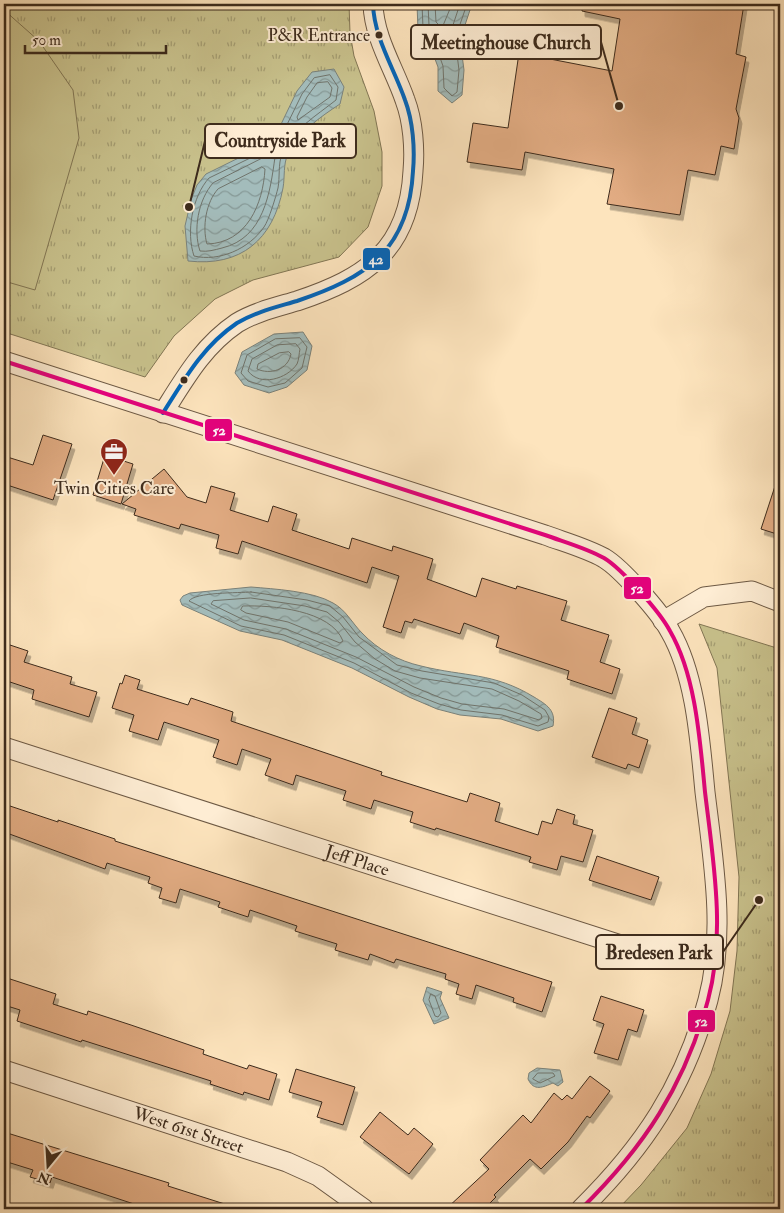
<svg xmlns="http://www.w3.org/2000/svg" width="784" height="1213" viewBox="0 0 784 1213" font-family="'IM FELL Double Pica',serif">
	<defs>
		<pattern id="park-tufts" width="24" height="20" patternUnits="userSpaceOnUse" patternTransform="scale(1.25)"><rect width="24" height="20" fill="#c8c18c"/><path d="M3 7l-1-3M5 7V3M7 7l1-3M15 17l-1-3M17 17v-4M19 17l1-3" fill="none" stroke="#a49d72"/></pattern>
		<pattern id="water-waves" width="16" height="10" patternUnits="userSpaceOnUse" patternTransform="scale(1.25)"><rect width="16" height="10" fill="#a3bcbb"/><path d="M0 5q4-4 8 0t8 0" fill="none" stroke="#869997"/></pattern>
		<filter id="shadow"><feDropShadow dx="3" dy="5.5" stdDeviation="0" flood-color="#0004"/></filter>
	</defs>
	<rect width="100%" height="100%" fill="#fde4bd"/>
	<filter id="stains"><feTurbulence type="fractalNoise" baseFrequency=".004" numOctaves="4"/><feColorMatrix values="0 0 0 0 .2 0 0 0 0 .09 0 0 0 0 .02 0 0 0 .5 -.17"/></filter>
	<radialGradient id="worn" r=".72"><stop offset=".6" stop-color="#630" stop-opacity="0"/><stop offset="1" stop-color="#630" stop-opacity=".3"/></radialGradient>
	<path fill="url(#park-tufts)" stroke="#827654" d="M4 4H349L350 33 354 56 374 111 382 152V186L368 227 339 257 253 280 215 299 174 336 145 377 4 332Z
		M699 624 780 649V1209H618L641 1185 687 1128 711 1074 730 1011 737 951 739 877 717 668Z"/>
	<path fill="#c8c18c" stroke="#827654" d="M4 10 39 41 73 90 79 138 35 290 4 281Z"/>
	<path fill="url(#water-waves)" stroke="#7a827b" d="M417 4H472L460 40 464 70 462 95 452 103 438 91V67L429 43 418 30Z
		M334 69 344 87 340 104C320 117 299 132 288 154 283 164 285 177 283 188 273 240 241 267 188 261L185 226 191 200 197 185 206 174 273 141 297 91 312 72Z
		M303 332 312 346 307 370 287 387 269 393 244 385 235 373 242 352 274 334Z
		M251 587C274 589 313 591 333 603 346 610 352 623 362 633 378 650 399 661 421 666 465 677 493 672 534 697 547 705 556 710 553 726L538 731 501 719 460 715 437 709 409 697 352 668 282 640 240 631 182 605 180 600 183 596 190 593Z
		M427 987 442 992 440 998 449 1018 434 1024 423 1000Z
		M537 1068 560 1070 563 1082 558 1086 553 1083C543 1087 534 1092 528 1079L529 1073Z"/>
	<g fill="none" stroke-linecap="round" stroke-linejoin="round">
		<path stroke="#70746c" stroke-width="1" d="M422 4 423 28 434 41 443 66 444 88 452 96 457 92 459 70 455 39 467 4
			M428 4 429 25 439 37 448 56 450 54 449 37 460 4
			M435 4 436 22 442 28 452 4
			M330 75 338 87 336 100C316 116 293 129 282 154 278 164 280 177 278 188 276 196 269 220 264 227 249 249 219 262 194 256 186 232 192 197 209 178L277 145 302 94 314 78Z
			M328 82 332 88 330 97 298 120 297 117 307 97 317 83Z
			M271 154 275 157C270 193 264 238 222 248 214 250 208 252 200 251 193 230 198 200 213 183Z
			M262 167 265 169C263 204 247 243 207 244 202 227 206 202 218 189Z
			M300 338 307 347 302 368 285 383 268 387 248 381 241 373 247 355 275 339Z
			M296 344 300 349C299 353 299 360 297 364 287 379 260 387 248 371L252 359 277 345Z
			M289 352 291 354C288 370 270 375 257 369L258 364 279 353Z
			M251 592 307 600 330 606 343 617 359 637 397 665 422 671 494 683 522 695 545 710 549 717 548 722 538 726 502 715 461 710 439 704 411 693 354 663 284 635 241 626 189 601C195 592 239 593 251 592Z
			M251 598 305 606 327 612 339 622 355 642 375 659 395 671 420 678 492 689 519 701 541 714 542 718 539 720 504 709 462 704 441 698 414 687 356 657 286 629 244 620 211 604 213 601Z
			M243 606C272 605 331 610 343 641L340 643 288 622 246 613 241 610Z
			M431 994 435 996 441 1013 438 1017 435 1016 429 1000Z
			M538 1073H553L555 1076 540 1083 533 1079Z"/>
	</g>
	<path fill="#e2ac83" stroke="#3d2b1c" filter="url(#shadow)" d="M582 4H744L736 54 746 57 736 109 739 118 734 149 721 146 715 175 688 170 680 215 607 204 614 169 525 152 522 170 467 162 473 123 508 128 519 53 612 71 620 19 582 11Z
		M43 435 72 444 53 500 4 484V456L33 465Z
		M105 455 133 464 121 504 93 495Z
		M164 469 187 497 206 503 211 486 235 493 230 510 268 522 273 506 297 514 292 530 349 549 352 538 392 551 393 546 433 559 427 579 476 597 482 578 516 589 517 586 567 601 561 620 609 635 600 662 620 669 612 694 567 679 569 671 496 647 499 636 464 623 460 634 414 619 412 623 405 621 401 633 383 627 399 576 372 567 367 583 242 541 238 554 216 548 219 535 181 524 179 529 134 515 136 509 122 504Z
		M777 480H780V535L761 529Z
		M4 643 28 651 24 662 72 677 70 684 97 692 89 717 32 699 34 690 4 680Z
		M125 675 140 680 137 689 188 705 191 698 233 712 231 721 382 772 381 775 467 802 470 793 500 803 495 821 538 835 542 821 552 824 557 809 575 815 573 824 593 830 583 862 561 856 557 870 529 862 531 857 436 828 435 830 410 822 413 812 374 800 371 809 343 800 346 791 296 775 293 785 265 775 271 759 242 749 237 765 213 757 219 740 164 722 158 740 129 731 134 715 112 708 120 683 122 684Z
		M609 708 637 718 632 734 648 740 639 768 628 764 626 769 592 757Z
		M4 804 58 822V820L115 839V841L552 982 542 1012 513 1002 514 998 476 985 472 999 456 994 459 984 445 979 446 974 396 959 394 963 370 954 368 960 335 950 337 944 295 931 297 926 250 910 248 917 218 907 220 902 180 889 176 903 159 898 162 888 148 883 150 877 107 863 105 869 4 832Z
		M597 856 659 877 651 900 589 880Z
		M4 977 56 994 53 1004 87 1015 88 1011 131 1025 204 1050 203 1054 247 1069 249 1065 277 1074 269 1100 244 1092 243 1095 210 1084 211 1081 82 1040 81 1042 17 1021 20 1010 4 1005Z
		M601 996 644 1010 637 1032 628 1029 618 1060 594 1053 604 1024 593 1020Z
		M296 1069 355 1087 343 1125 317 1117 322 1102 289 1092Z
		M590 1076 610 1091 590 1118 587 1116 568 1142 541 1169 530 1159 494 1195 496 1197 484 1209H446L489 1169 480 1160 523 1115 531 1123 554 1093 562 1100 567 1095 572 1099Z
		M380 1112 408 1135 414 1128 433 1144 409 1174 360 1137Z
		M4 1132 169 1183 168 1186 231 1206 230 1209H136L137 1205 52 1177 50 1183 30 1177 33 1170 4 1161Z"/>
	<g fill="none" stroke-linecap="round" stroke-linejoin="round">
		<defs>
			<g id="minor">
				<path d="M4 361 545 535C564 542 586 548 604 558 621 568 660 612 670 631 696 676 700 741 705 792 713 859 726 933 708 1000 684 1087 644 1147 581 1209"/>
				<path d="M163 413C185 378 203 346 237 323 255 312 277 307 297 301 366 278 409 250 413 171 415 149 413 121 405 100 394 68 374 38 373 4"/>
				<path d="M663 621 704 597 752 591 780 602"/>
				<path id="s1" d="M4 747 624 946 667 953H715"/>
				<path id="s2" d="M4 1070 287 1162 318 1176 364 1209"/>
			</g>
		</defs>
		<use href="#minor" stroke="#6d5944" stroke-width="21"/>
		<use href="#minor" stroke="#feedd4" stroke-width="19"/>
		<defs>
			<path id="bus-1" d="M163 413C185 378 203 346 237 323 255 312 277 307 297 301 366 278 409 250 413 171 415 149 413 121 405 100 394 68 374 38 373 4"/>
			<path id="bus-2" d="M4 361 545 535C564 542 586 548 604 558 621 568 660 612 670 631 696 676 700 741 705 792 713 859 726 933 708 1000 684 1087 644 1147 581 1209"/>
		</defs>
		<use href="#bus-1" stroke="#feedd4" stroke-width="8"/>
		<use href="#bus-2" stroke="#feedd4" stroke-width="8"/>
		<use href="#bus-1" stroke="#0065bd" stroke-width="4"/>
		<use href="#bus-2" stroke="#e5007d" stroke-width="4"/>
	</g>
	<defs>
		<symbol id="office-pin" viewBox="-11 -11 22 30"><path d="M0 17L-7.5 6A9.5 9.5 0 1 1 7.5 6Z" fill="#8f2418" stroke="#feedd4"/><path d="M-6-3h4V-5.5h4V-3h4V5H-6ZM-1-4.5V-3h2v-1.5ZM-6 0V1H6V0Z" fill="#fff"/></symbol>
	</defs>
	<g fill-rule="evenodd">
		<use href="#office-pin" x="98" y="436" width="32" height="43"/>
	</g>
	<g fill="#3d2b1c" stroke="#feedd4" stroke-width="2">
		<circle cx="379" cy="35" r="4.5"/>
		<circle cx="184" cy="380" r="4.5"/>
	</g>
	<g text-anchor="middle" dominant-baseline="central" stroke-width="4" stroke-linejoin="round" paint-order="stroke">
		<g font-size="17" fill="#3d2b1c" stroke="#feedd4" text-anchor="end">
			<text x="370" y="35">P&amp;R Entrance</text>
		</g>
		<g font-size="18" fill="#3d2b1c" stroke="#feedd4">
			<text x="114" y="488">Twin Cities Care</text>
		</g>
		<g font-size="18" fill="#3d2b1c" stroke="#feedd4">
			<text stroke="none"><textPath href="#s1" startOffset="371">Jeff Place</textPath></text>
			<text stroke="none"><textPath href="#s2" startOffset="194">West 61st Street</textPath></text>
		</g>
	</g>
	<path fill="none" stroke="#3d2b1c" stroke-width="2" d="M619 106L601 42M189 207L205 141M759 900L723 952"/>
	<g fill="#3d2b1c" stroke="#feedd4" stroke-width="2">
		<circle cx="619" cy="106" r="5"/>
		<circle cx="189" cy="207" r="5"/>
		<circle cx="759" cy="900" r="5"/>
	</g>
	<g fill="#feedd4" stroke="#3d2b1c" stroke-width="2">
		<rect x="411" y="25" width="190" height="34" rx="5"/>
		<rect x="205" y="124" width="151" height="34" rx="5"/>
		<rect x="596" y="935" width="127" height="34" rx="5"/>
	</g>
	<g font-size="19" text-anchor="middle" font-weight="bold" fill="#3d2b1c">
		<text x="506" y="49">Meetinghouse Church</text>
		<text x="280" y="147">Countryside Park</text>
		<text x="659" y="959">Bredesen Park</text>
	</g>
	<g stroke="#feedd4" stroke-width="2">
		<rect x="362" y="247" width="29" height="24" rx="5" fill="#0065bd"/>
		<rect x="204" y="418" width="29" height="24" rx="5" fill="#e5007d"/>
		<rect x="623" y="576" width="29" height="24" rx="5" fill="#e5007d"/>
		<rect x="687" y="1009" width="29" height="24" rx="5" fill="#e5007d"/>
	</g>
	<g font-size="14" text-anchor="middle" font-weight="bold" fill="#fff">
		<text x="376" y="264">42</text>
		<text x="219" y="435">52</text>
		<text x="637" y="593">52</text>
		<text x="701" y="1026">52</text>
	</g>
	<rect width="784" height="1213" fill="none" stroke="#fde4bd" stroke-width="20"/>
	<rect x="5" y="5" width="774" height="1203" fill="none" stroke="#3d2b1c" stroke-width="2.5"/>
	<rect x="10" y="10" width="764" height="1193" fill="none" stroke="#3d2b1c"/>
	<g transform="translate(48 1166) rotate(198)" stroke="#feedd4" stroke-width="4" paint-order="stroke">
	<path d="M0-4L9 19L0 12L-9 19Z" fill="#3d2b1c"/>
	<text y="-8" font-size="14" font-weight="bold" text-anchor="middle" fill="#3d2b1c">N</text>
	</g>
	<path d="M25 45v8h141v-8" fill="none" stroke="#3d2b1c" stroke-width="2.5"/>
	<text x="32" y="45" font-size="15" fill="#3d2b1c" stroke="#feedd4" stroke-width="4" paint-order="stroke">50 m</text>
	<rect width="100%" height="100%" filter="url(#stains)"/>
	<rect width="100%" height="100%" fill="url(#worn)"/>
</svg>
